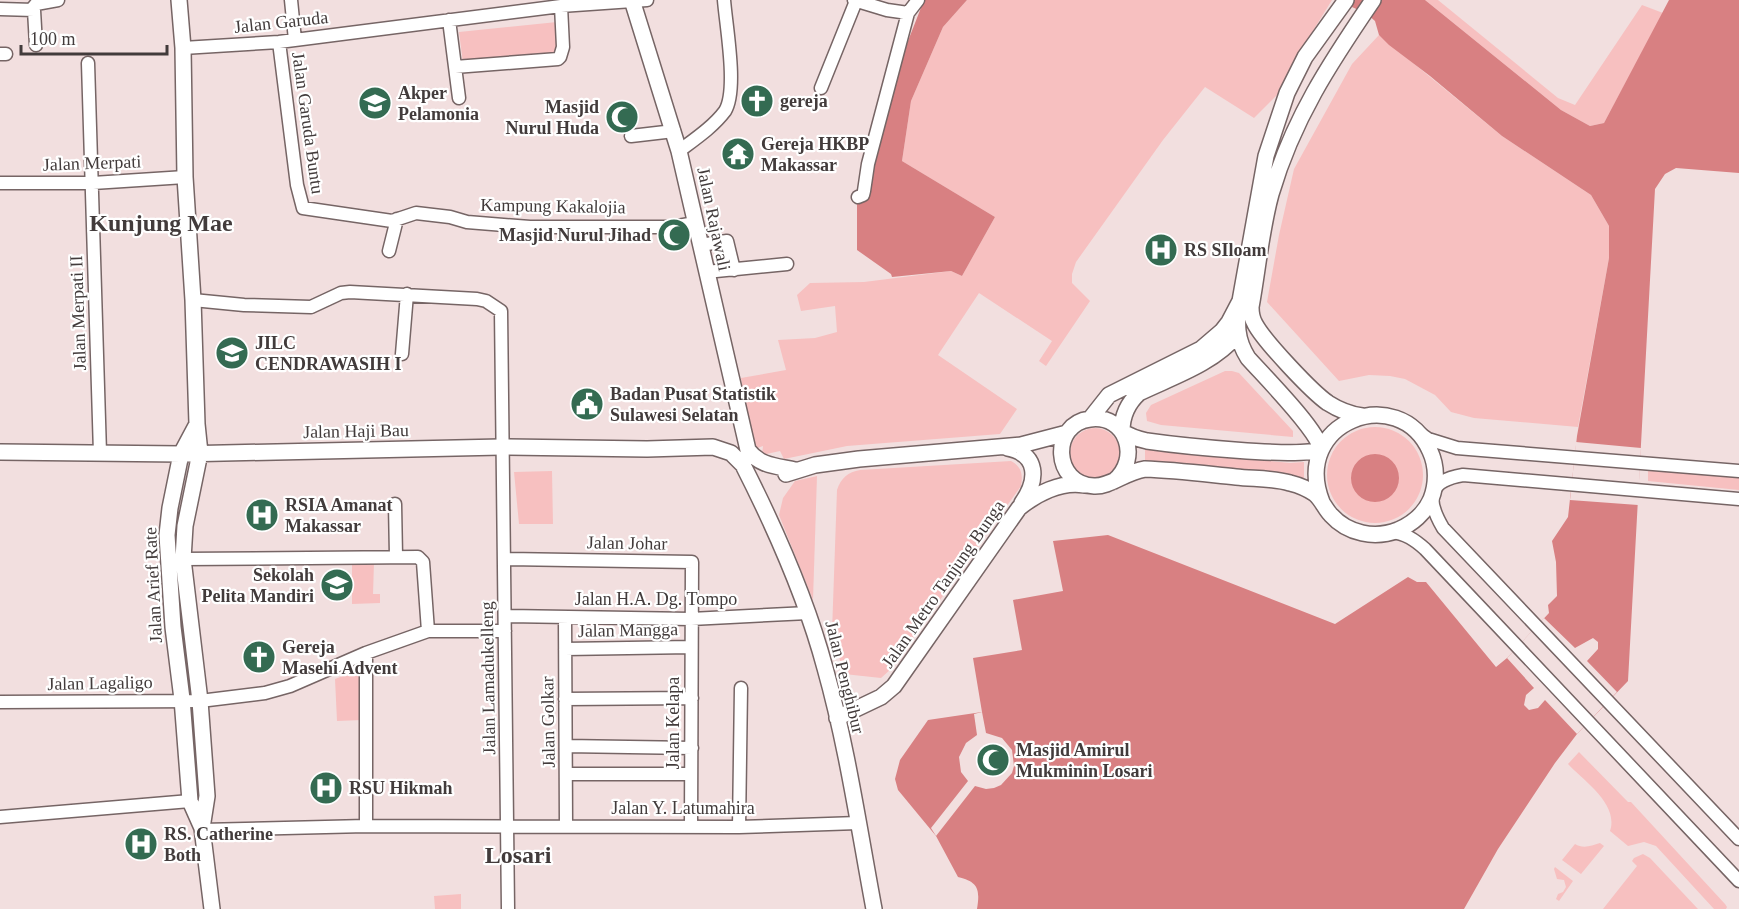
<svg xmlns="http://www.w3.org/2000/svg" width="1739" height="909" viewBox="0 0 1739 909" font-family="Georgia,serif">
	<rect width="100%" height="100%" fill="#f2dfdf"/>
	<path fill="#f7c0c0" d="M967 0H1332L1290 68 1281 91 1254 118 1205 87 1163 140 1076 262 1072 274V283L1090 301 1046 366 1039 361 1052 341 979 293 938 355 1017 409 1000 434 847 446 784 459 780 451 762 455 763 446 752 450 741 378 786 370 778 340 815 338 837 332 835 306 801 311 797 295 810 283 864 282 951 271 962 276 995 217 902 161 911 101 943 27Z
		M1425 0H1438L1558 98 1575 105 1642 5 1663 13 1604 123 1590 126 1561 110Z
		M557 22 559 55 463 63 459 32Z
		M1379 35 1502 136 1591 195 1609 226V258L1578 427 1474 418 1451 412 1435 395 1405 379 1390 376 1369 375 1339 381 1267 302 1279 235 1294 169 1352 64Z
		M1225 371H1232L1239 373 1293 431V437L1161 425 1147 421 1146 413 1151 405Z
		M1327 475a48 48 0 1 1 96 0a48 48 0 1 1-96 0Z
		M1070 453a25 25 0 1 1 50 0a25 25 0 1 1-50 0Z
		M1145 448 1290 463 1304 462V480L1241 470 1145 462Z
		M1011 461C1022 467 1023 475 1021 486L891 669 881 678 844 674 832 632 837 490C841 478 848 472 860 470Z
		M1648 469 1739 477V490L1648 481Z
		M552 471 553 524H519L514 472Z
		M817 476 813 600 779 515 783 498 795 481Z
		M352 562H374L373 594H380V603L352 604Z
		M359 670 362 720 337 721 335 679Z
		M1579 752 1628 802H1631L1725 904 1727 907 1726 909H1714L1656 846 1644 842 1628 846 1610 831C1619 804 1584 781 1568 764Z
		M1600 843 1604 846 1581 874 1562 860 1575 844C1583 849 1591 846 1600 843Z
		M1643 854 1650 858 1698 909H1603L1637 866 1632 861 1634 858Z
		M1555 867 1573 881 1559 901 1556 899 1558 894 1563 892 1566 887 1564 880 1557 879 1554 869Z
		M461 894V909H435L434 896Z"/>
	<path fill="#d88082" d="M924 0H967L943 27 911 101 902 161 995 217 962 276 951 271 892 277 891 274 857 250V202L870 167 908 41Z
		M1337 0H1425L1561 110 1590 126 1604 123 1669 0H1739V173L1676 168 1665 174 1655 189 1628 681 1577 734 1555 763 1498 849 1464 909H977C980 890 979 882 958 877L936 836 898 790 895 779 900 760 928 720 982 712 973 658 1022 650 1013 600 1063 591 1053 541 1108 535 1335 624 1408 577 1417 582H1426L1496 667 1507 658 1549 613 1548 605 1557 596 1556 562 1552 541 1568 517 1577 436 1609 258V226L1591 195 1502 136 1430 76 1389 45 1379 35 1375 21 1367 14Z
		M1351 478a24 24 0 1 1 48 0a24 24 0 1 1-48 0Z"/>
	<path fill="#f2dfdf" d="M1576 442 1641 448 1638 505 1570 500Z
		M1544 618 1575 648 1593 638 1598 642V649L1587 661 1617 692 1577 734 1545 700 1538 708 1529 710 1524 705 1526 695 1534 688 1507 658Z
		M982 712 986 733 1002 738 1012 750 1014 766 1012 773 1001 785 994 788 986 789 975 786 936 836 931 828 968 781 961 772 959 757 966 743 977 735 974 714Z"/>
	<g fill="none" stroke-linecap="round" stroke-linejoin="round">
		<defs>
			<path id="minor" d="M291 0 295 40
				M854 0 887 10 908 13 918 0
				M0 9 34 10 36 45
				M32 9 36 4 58 0
				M449 20 459 98
				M279 42 297 185 303 208 392 221 416 213 450 217 467 222 530 227H672L695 223
				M183 48 279 42 561 6 647 0
				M0 54H6
				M88 63 100 453
				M455 67 558 59 560 57 563 47 561 6
				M821 88 856 1
				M631 136 674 131
				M679 151C695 139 713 127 725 111 738 90 726 26 724 0
				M0 183H93L185 177
				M858 197 863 195 864 191 868 164 908 13
				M700 245 727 241 734 270
				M389 251 397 219
				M706 272 787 264
				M193 300 244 305 311 307 341 293 350 292 477 299 486 301 501 311 508 909
				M402 354 407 294
				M1418 432 1428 439 1457 448 1739 471
				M1739 499 1463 475C1427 481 1426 499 1443 528L1739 839
				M395 504 396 556
				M1391 532C1405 533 1415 540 1425 549L1739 881
				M183 559 418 557 423 562 428 631
				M504 559 692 562 691 827
				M505 616 691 619 808 613
				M565 618 566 825
				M565 649 691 647
				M366 653V826
				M565 699 692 698
				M0 702 200 701 265 693 290 686 366 653 428 631H505
				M566 746 692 748
				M566 774H691
				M0 817 190 801
				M739 827 741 688
				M202 830 366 826 739 827 858 823"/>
			<path id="major" d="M179 0 183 48 185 177 193 300 197 424 200 453 185 526 183 559 200 701 207 796 202 828
				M632 0 679 151 748 450C760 466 776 466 795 470
				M1237 335C1213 364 1172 377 1139 393 1128 403 1122 416 1122 431 1129 436 1138 439 1147 441 1175 445 1302 459 1321 449 1317 429 1264 376 1248 358 1236 339 1236 323 1240 301
				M1362 416C1349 414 1339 410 1328 403 1312 392 1264 341 1255 324 1252 319 1251 313 1251 307 1258 269 1261 230 1271 194 1293 119 1330 63 1373 0
				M1090 419 1109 395 1201 349 1222 331 1229 322 1240 301 1266 156 1287 93 1305 57 1346 0
				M197 424 181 454 170 508 167 535 173 627 182 699 190 801 202 828 212 909
				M1007 448C1039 454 1038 480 1022 503
				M0 452 181 454 501 447 647 449 713 447 731 453 743 465C776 530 806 597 825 668 847 746 859 829 874 909
				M786 474 815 465 859 459 1021 445 1067 433
				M1114 481C1141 459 1127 414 1090 419 1050 424 1053 485 1094 486 1110 487 1125 472 1145 469 1175 470 1206 474 1236 477 1253 479 1273 478 1290 483 1298 485 1308 489 1315 494 1322 500 1325 509 1331 515 1348 534 1375 539 1398 530 1412 524 1425 513 1431 499 1437 484 1437 466 1430 451 1399 381 1290 422 1322 502
				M837 718 881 697 894 686 1019 508C1036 494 1061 481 1084 485"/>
		</defs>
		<use href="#minor" stroke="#766565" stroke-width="15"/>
		<use href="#major" stroke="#766565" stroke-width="18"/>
		<use href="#minor" stroke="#fff" stroke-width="12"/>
		<use href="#major" stroke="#fff" stroke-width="15"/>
	</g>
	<defs>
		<symbol id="church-disc" viewBox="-11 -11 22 22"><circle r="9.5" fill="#346b52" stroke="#fff"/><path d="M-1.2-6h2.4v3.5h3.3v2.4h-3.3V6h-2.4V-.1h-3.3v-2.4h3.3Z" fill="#fff"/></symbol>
		<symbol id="school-disc" viewBox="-11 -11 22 22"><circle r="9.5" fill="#346b52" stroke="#fff"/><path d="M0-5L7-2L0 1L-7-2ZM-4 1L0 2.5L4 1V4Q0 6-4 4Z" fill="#fff"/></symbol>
		<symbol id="mosque-disc" viewBox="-11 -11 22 22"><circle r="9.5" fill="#346b52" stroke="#fff"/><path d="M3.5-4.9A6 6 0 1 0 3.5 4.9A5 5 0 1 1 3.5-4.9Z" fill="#fff"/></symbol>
		<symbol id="temple-disc" viewBox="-11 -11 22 22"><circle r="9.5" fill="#346b52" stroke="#fff"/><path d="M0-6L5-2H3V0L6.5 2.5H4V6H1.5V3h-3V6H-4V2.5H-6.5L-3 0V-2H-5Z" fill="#fff"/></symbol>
		<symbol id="hospital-disc" viewBox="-11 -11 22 22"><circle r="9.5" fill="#346b52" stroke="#fff"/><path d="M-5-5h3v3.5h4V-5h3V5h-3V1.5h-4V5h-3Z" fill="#fff"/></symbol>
		<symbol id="civic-disc" viewBox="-11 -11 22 22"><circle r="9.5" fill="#346b52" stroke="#fff"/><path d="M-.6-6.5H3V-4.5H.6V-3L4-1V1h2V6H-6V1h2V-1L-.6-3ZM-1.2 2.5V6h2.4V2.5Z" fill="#fff"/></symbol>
	</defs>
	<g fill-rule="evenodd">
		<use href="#church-disc" x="738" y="82" width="38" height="38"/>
		<use href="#school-disc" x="356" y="84" width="38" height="38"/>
		<use href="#mosque-disc" x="603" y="98" width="38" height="38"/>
		<use href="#temple-disc" x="719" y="135" width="38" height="38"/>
		<use href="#mosque-disc" x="655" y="216" width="38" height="38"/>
		<use href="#hospital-disc" x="1142" y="231" width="38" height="38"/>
		<use href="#school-disc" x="213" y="334" width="38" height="38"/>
		<use href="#civic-disc" x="568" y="385" width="38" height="38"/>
		<use href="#hospital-disc" x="243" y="496" width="38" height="38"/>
		<use href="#school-disc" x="318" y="566" width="38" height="38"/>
		<use href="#church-disc" x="240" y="638" width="38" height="38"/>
		<use href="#mosque-disc" x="974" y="741" width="38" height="38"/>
		<use href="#hospital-disc" x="307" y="769" width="38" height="38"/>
		<use href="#hospital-disc" x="122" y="825" width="38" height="38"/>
	</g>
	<g text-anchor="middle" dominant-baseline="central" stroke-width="4.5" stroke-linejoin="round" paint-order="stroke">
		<g font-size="18" fill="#423b3b" stroke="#fff">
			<text transform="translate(281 22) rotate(-6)">Jalan Garuda</text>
			<text transform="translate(308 123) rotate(82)">Jalan Garuda Buntu</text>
			<text transform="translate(92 163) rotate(-2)">Jalan Merpati</text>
			<text transform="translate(553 206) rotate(1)">Kampung Kakalojia</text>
			<text transform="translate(714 219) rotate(78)">Jalan Rajawali</text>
			<text transform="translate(78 313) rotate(-92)">Jalan Merpati II</text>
			<text transform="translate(356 431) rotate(-1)">Jalan Haji Bau</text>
			<text transform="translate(627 543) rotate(1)">Jalan Johar</text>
			<text transform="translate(943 584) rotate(-55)">Jalan Metro Tanjung Bunga</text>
			<text transform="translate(153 585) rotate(-93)">Jalan Arief Rate</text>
			<text x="656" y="599">Jalan H.A. Dg. Tompo</text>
			<text transform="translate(628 630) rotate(-1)">Jalan Mangga</text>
			<text transform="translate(845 677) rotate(76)">Jalan Penghibur</text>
			<text transform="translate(488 678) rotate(-91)">Jalan Lamadukelleng</text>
			<text transform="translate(100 683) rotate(-1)">Jalan Lagaligo</text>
			<text transform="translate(548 722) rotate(-91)">Jalan Golkar</text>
			<text transform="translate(673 723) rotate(-90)">Jalan Kelapa</text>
			<text x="683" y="808">Jalan Y. Latumahira</text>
		</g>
		<g font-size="18" font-weight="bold" fill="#423b3b" stroke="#fff" text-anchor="start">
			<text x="398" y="93">Akper<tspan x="398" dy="21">Pelamonia</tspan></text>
			<text x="780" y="101">gereja</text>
			<text x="599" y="107" text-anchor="end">Masjid<tspan x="599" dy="21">Nurul Huda</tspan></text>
			<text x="761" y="144">Gereja HKBP<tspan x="761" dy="21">Makassar</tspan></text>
			<text x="651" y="235" text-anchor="end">Masjid Nurul Jihad</text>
			<text x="1184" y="250">RS SIloam</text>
			<text x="255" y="343">JILC<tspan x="255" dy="21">CENDRAWASIH I</tspan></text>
			<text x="610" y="394">Badan Pusat Statistik<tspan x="610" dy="21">Sulawesi Selatan</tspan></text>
			<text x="285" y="505">RSIA Amanat<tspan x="285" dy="21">Makassar</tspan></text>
			<text x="314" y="575" text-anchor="end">Sekolah<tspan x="314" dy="21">Pelita Mandiri</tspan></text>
			<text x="282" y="647">Gereja<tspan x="282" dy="21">Masehi Advent</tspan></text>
			<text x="1016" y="750">Masjid Amirul<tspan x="1016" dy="21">Mukminin Losari</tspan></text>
			<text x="349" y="788">RSU Hikmah</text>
			<text x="164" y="834">RS. Catherine<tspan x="164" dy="21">Both</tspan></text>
		</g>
		<g font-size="24" font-weight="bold" fill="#423b3b" stroke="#fff">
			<text x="161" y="223">Kunjung Mae</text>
			<text x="518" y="855">Losari</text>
		</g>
	</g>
	<path d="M21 45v9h146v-9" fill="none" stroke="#423b3b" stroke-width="3"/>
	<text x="30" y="45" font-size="18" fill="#423b3b" stroke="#ffffff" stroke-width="4.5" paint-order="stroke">100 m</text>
</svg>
